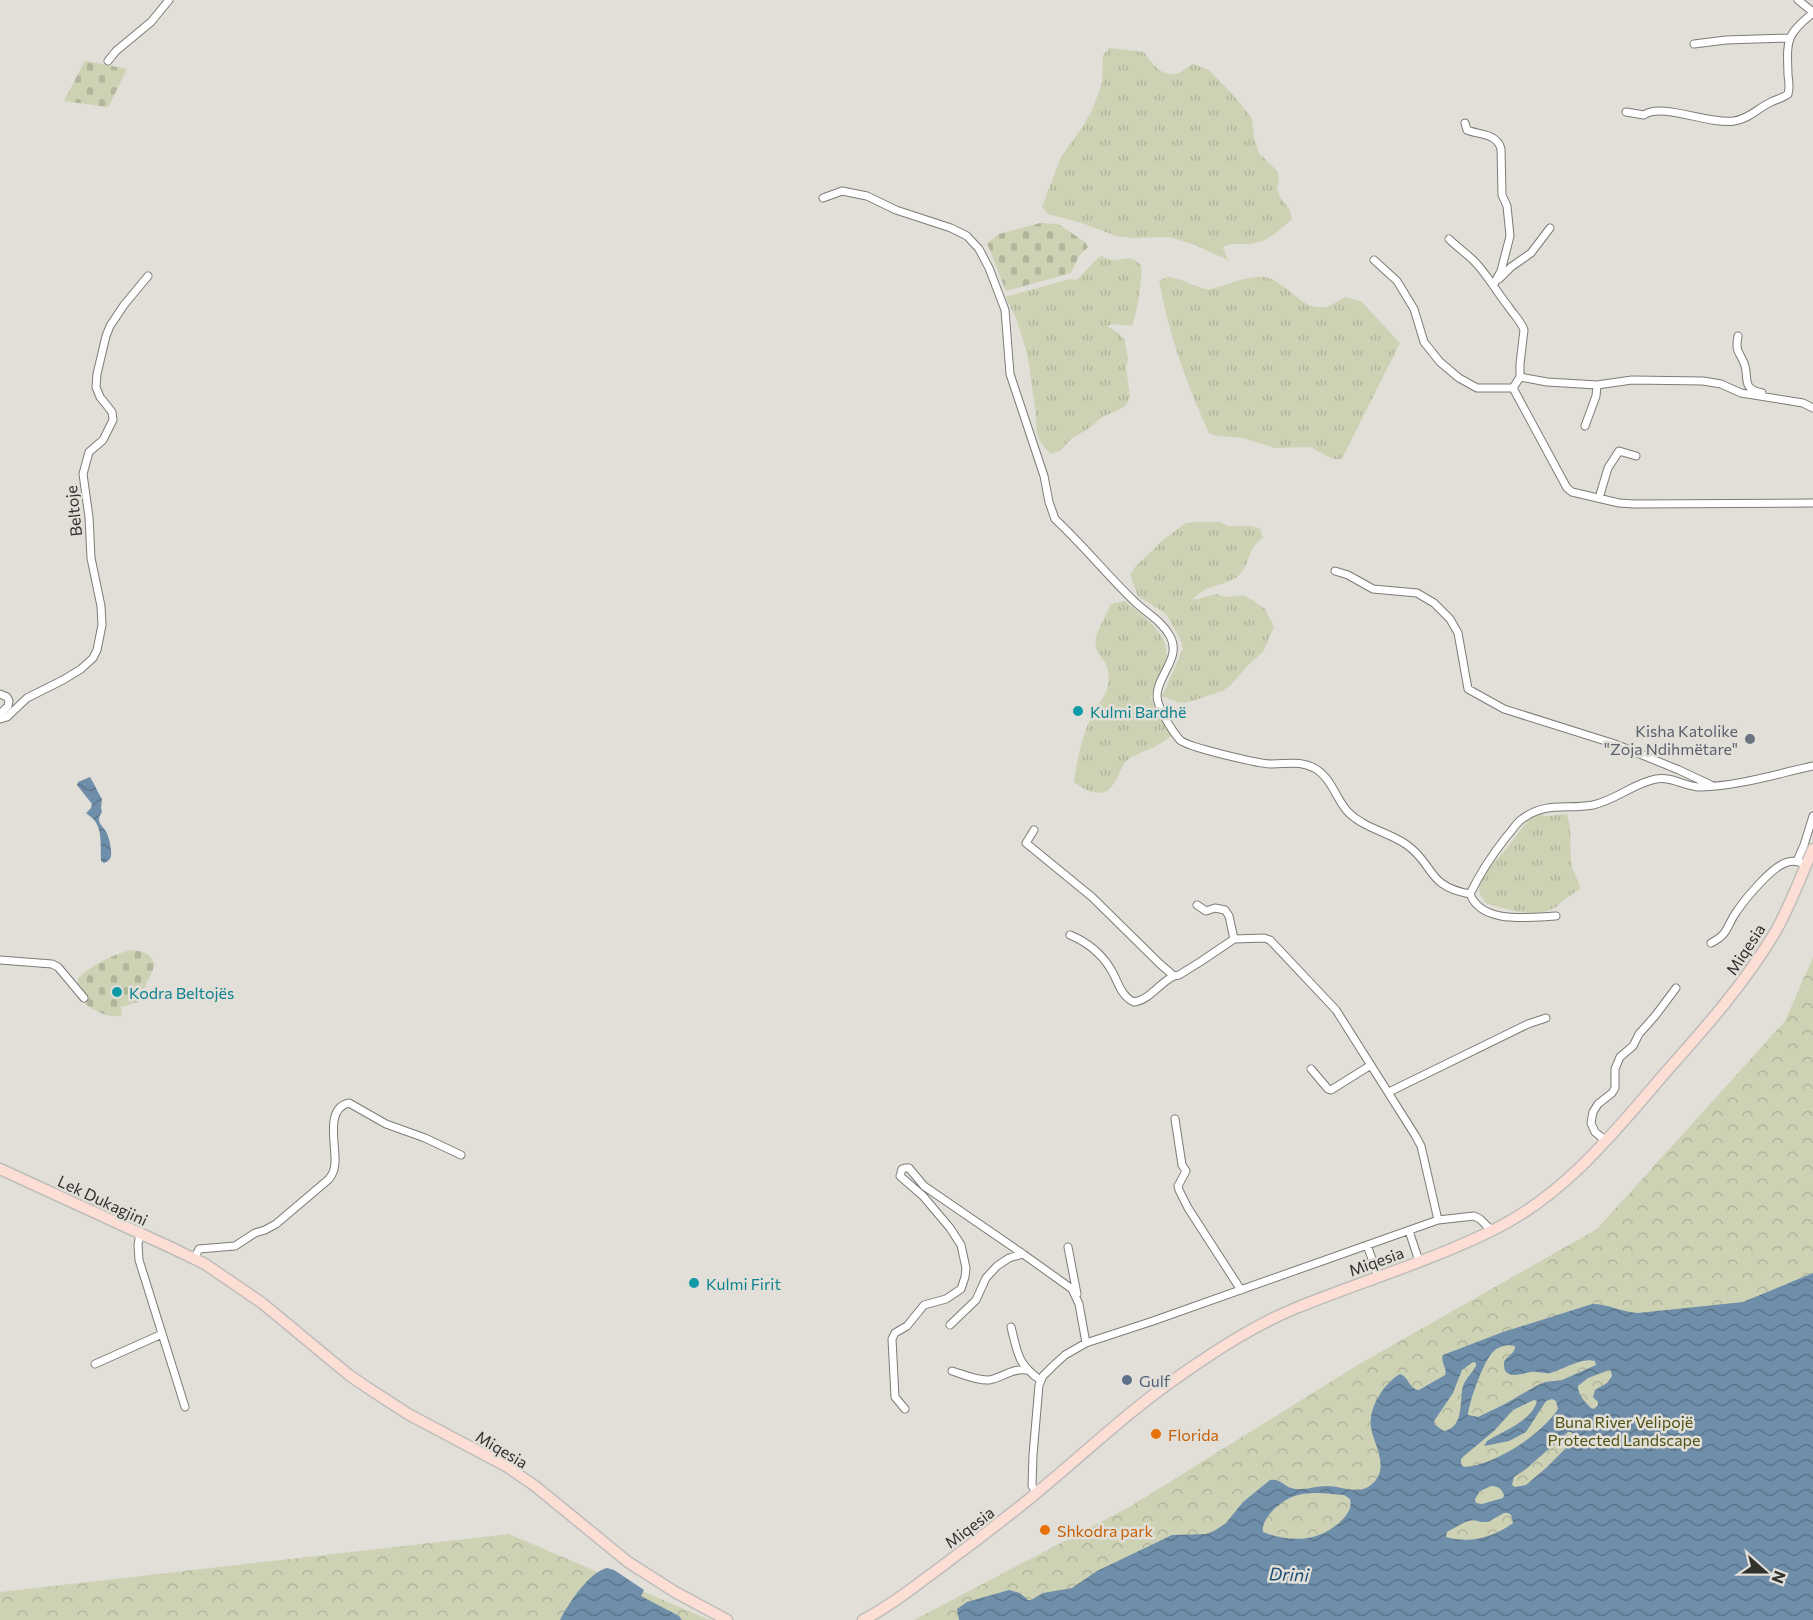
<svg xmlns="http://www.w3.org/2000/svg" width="1813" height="1620" viewBox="0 0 1813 1620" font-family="Commissioner,sans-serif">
	<defs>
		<pattern id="grass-tufts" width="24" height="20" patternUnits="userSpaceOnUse" patternTransform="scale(1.5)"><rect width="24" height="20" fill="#ced2b5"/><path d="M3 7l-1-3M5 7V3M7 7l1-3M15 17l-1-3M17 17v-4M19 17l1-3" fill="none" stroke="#b1b59c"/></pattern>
		<pattern id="cemetery-stones" width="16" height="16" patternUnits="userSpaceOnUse" patternTransform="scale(1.5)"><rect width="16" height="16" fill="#ced2b5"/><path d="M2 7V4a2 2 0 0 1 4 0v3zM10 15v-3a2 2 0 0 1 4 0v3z" fill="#b1b59c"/></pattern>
		<pattern id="park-crowns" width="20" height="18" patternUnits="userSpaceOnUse" patternTransform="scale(1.5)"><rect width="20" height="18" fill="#ced2b5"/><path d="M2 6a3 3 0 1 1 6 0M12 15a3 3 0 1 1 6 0" fill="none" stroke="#b1b59c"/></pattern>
		<pattern id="water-waves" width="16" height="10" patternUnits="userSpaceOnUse" patternTransform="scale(1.5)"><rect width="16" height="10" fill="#6f8ea9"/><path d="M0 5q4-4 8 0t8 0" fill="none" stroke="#5c758a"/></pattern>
	</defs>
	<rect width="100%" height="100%" fill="#e2dfd9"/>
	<path fill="url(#grass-tufts)" d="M1109 48 1144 52C1151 62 1160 76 1175 74 1181 73 1187 67 1193 64L1209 70 1235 97 1252 118 1254 137 1259 153 1278 172 1279 180 1277 189 1280 197 1290 210 1292 219C1280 230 1268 242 1251 244 1240 245 1233 242 1223 247L1228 260 1195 245 1176 239 1168 237 1132 238 1116 236 1082 223 1048 214 1042 207 1061 157 1083 126 1092 110 1102 83 1103 55Z
		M1101 256C1106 258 1112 261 1117 260 1130 258 1130 256 1141 265 1143 279 1137 312 1132 326L1115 324 1107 326 1120 334 1125 341 1128 359 1126 368 1130 396 1126 405 1119 410 1102 417 1088 429 1072 438 1060 451 1051 454C1031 435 1038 428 1035 406 1032 392 1031 378 1029 364 1025 343 1016 314 1005 297L1070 279 1076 280C1085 273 1091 263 1101 256Z
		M1167 277C1181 277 1201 291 1211 289 1229 285 1245 275 1265 277 1287 281 1301 311 1325 307 1332 306 1339 300 1346 297L1362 302 1400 343 1342 459H1333L1310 447 1275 448 1243 438 1217 436 1209 433C1186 384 1169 334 1159 281Z
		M1195 522H1220L1228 526H1252L1260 529 1263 538C1248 546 1251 564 1238 576 1224 587 1202 585 1193 600L1217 594 1225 597 1243 595 1251 599 1265 609 1274 627 1263 652 1248 665 1230 686 1222 691 1186 703 1177 702 1162 696 1183 649 1181 641 1168 617 1162 611 1138 596 1130 575 1134 568 1164 539 1186 523Z
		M1125 601C1145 619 1174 635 1165 666 1161 676 1155 686 1151 697L1157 714 1172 735C1160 747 1144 750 1130 758 1117 767 1118 791 1100 793 1090 793 1082 788 1074 782 1077 758 1083 731 1095 710 1099 702 1106 696 1108 685 1109 680 1109 672 1107 667 1103 655 1093 654 1096 638 1098 627 1107 615 1111 604Z
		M1538 813 1545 816 1567 814C1573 831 1569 849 1572 867 1574 875 1580 880 1580 889 1575 893 1569 896 1564 900 1560 903 1557 907 1552 909 1535 918 1503 909 1486 903 1482 898 1478 892 1479 886 1481 873 1499 858 1507 848 1519 834 1521 825 1538 813Z"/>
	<path fill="url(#cemetery-stones)" d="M87 61 127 69 109 106 107 107 64 101 84 62Z
		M1040 223 1058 224 1085 242 1088 247 1079 256 1071 273 1006 291 987 243 999 234Z
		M131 950C144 951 150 953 155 965L138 1002 121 1007 122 1016C103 1018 92 1009 77 998L78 978C93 965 111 955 131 950Z"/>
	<path fill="url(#park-crowns)" d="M1813 957V1620H914L1131 1506 1361 1363 1597 1229 1785 1021Z
		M509 1534 710 1620H0V1592Z"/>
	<path fill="url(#water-waves)" fill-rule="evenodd" d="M90 777C95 785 97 791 102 799L101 808 102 812C96 821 100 823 105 830 109 835 112 850 111 856 110 860 108 861 104 863L101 861C100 849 103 830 94 820 92 817 88 815 86 813L91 808 92 804 77 785 78 782Z
		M1813 1273V1620H959L957 1609 967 1602 1009 1590 1020 1593 1028 1600H1031L1043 1593 1072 1588 1097 1571 1172 1535 1206 1534 1214 1531 1226 1523 1243 1502 1270 1480C1281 1478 1285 1488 1295 1489 1306 1490 1317 1486 1327 1486 1340 1486 1356 1494 1368 1487 1392 1472 1375 1447 1371 1428 1368 1408 1384 1383 1400 1374 1409 1377 1409 1389 1419 1390L1445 1375C1448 1369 1440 1362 1443 1355L1503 1332 1592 1304C1608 1304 1622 1312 1638 1313L1743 1302ZM1508 1345 1515 1346C1515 1356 1503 1356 1504 1365 1504 1381 1524 1373 1531 1372 1538 1371 1544 1374 1550 1373 1565 1369 1581 1357 1595 1361L1596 1365 1562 1380 1545 1382 1536 1386 1505 1404 1478 1417 1468 1415C1469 1402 1483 1363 1492 1353 1496 1348 1502 1346 1508 1345ZM1473 1362 1476 1363V1366C1472 1373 1466 1378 1463 1386 1459 1400 1465 1427 1444 1431L1435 1425 1434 1421 1453 1393 1462 1370ZM1609 1370 1611 1371 1612 1376 1607 1383 1595 1390 1593 1397 1598 1402V1405L1594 1409 1591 1408C1585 1402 1578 1395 1578 1386L1588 1378ZM1552 1399 1556 1401 1558 1409C1541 1435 1495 1465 1464 1467L1461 1464V1459L1464 1456 1494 1431 1513 1410 1534 1400 1537 1401C1532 1421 1503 1431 1487 1441L1484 1446 1509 1441 1526 1432 1546 1401ZM1568 1432H1571L1574 1435 1571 1443 1546 1468 1526 1485 1515 1487 1512 1485 1514 1477 1526 1469ZM1491 1486C1498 1486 1502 1489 1504 1495L1503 1498 1482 1504 1476 1503 1475 1499 1480 1491ZM1321 1493 1344 1495 1350 1499C1352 1508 1348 1514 1342 1520 1320 1542 1291 1543 1263 1532 1260 1519 1281 1501 1292 1497 1301 1493 1312 1493 1321 1493ZM1504 1513H1508L1511 1515 1513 1523C1494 1537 1470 1544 1446 1537L1447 1532 1465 1522 1473 1520 1482 1522H1488Z
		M607 1568 614 1570 644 1590 641 1596 679 1616 682 1620H560C568 1604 589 1572 607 1568Z"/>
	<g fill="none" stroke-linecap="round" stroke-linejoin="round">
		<defs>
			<path id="minor" d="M1798 0 1813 12
				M1694 44 1726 40 1789 38
				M108 61 116 51 151 22 169 0
				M1626 112 1644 115C1661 102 1709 125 1734 121 1749 119 1758 108 1771 102 1777 99 1783 98 1788 94 1790 88 1789 82 1788 75 1787 41 1785 35 1813 13
				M1465 123 1467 130C1479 135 1497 133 1501 149L1502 195 1507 206 1510 236 1501 271 1494 284
				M823 198 842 191 867 196 896 210 951 228 967 236 979 249 989 268 1005 310 1010 374 1044 476 1049 502 1055 519C1083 545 1107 575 1134 601 1146 613 1162 621 1170 636 1182 658 1157 675 1157 696 1157 707 1172 731 1180 740 1187 747 1259 764 1272 764 1288 764 1301 760 1316 769 1332 779 1336 799 1348 812 1365 829 1389 832 1407 845 1435 865 1426 886 1470 894
				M1449 239C1457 247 1466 253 1474 261 1487 274 1496 291 1508 306 1513 314 1521 321 1524 330L1520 364V377L1513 388 1567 488 1572 492 1619 503 1634 504 1813 503
				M1374 260 1397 281 1414 309 1424 342 1440 362 1459 378 1477 388H1513
				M1499 279 1511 267 1531 253 1550 228
				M1738 336C1735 352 1739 351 1744 363 1750 378 1740 388 1762 393
				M1520 377 1547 382 1597 385 1632 380 1703 381 1721 384 1741 393 1803 403 1813 408
				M1585 426 1596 396 1597 385
				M1599 498 1608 468 1619 451 1636 456
				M1335 571 1348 575 1373 589 1417 593 1434 603 1450 619 1458 633 1468 689 1504 709 1615 744 1679 770 1711 785
				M0 694 7 697 9 701 8 706 0 714
				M0 719 7 717 27 698 63 680 81 669 93 658 97 650 102 625 101 606 91 558 89 517 83 474 89 452 103 440 113 420 112 412 100 397 96 387 97 374 106 336 110 326 124 305 148 276
				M1034 830 1026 843 1092 897 1160 964 1174 976 1179 975 1200 962 1234 939 1264 938 1270 940 1336 1010 1415 1135 1421 1146 1438 1220 1153 1321 1086 1343 1065 1355 1053 1366 1043 1376 1039 1385 1033 1455 1032 1486 1037 1493
				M1797 861 1804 845 1813 816
				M1197 905 1206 911 1215 908 1225 910 1229 916 1234 939
				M1556 916C1530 917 1482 925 1470 894 1481 871 1491 856 1507 836 1512 831 1516 823 1522 819 1546 801 1566 810 1593 805 1616 800 1634 783 1656 779 1672 776 1685 787 1700 787 1739 786 1776 774 1813 766
				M1070 935C1087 942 1100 952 1110 968 1118 980 1120 996 1134 1002 1150 1000 1160 982 1174 976
				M1711 943C1730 933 1726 926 1737 911 1746 898 1773 865 1788 862 1795 860 1800 862 1806 865
				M0 960 52 964 58 967 84 998
				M1311 1069 1328 1089 1331 1090 1371 1065
				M1389 1092 1528 1024 1546 1018
				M1175 1119 1182 1165 1186 1171 1178 1186 1179 1190 1188 1208 1241 1290
				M1606 1141 1595 1132 1591 1123 1593 1112 1598 1104 1612 1093 1615 1088V1069L1620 1057 1633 1046 1639 1034 1655 1016 1676 988
				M1438 1220 1474 1216 1480 1219 1492 1231
				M1409 1231 1419 1261
				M140 1233 138 1245 139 1260 185 1407
				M1367 1245 1378 1276
				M1068 1247 1077 1294
				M194 1259 199 1249 235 1246 255 1233 265 1230 276 1224 329 1179C333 1174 335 1168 335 1162 336 1144 325 1108 349 1103L386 1124 425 1138 461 1155
				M950 1325 976 1300 986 1278 997 1266 1009 1258 1023 1254 1072 1289 1079 1304 1086 1343
				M1011 1327C1018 1354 1017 1363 1040 1380
				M95 1364 162 1334
				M952 1371C962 1374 978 1381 989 1380 1002 1378 1012 1368 1026 1370
				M905 1409 895 1397 892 1339 895 1333 907 1326 924 1305 946 1299 961 1289 965 1277 966 1268 961 1245 950 1228 923 1196 900 1176 902 1169 905 1168H909L924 1186 1023 1254"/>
			<path id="primary" d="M0 1169 172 1248 205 1264 262 1303 349 1375 368 1388 408 1414 506 1466 535 1486 628 1562 675 1592 727 1620
				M863 1620C891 1606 916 1585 941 1567 975 1541 1008 1517 1040 1490 1087 1451 1132 1408 1182 1374 1218 1349 1255 1325 1296 1308 1360 1282 1427 1262 1489 1232 1562 1198 1614 1133 1665 1073 1706 1027 1746 982 1777 929 1791 903 1801 876 1813 849"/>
		</defs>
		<use href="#minor" stroke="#7d7b75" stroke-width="9"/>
		<use href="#primary" stroke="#bdbdbc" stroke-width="13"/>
		<use href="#minor" stroke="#fff" stroke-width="7"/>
		<use href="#primary" stroke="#fdded4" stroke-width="10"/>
	</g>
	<g fill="#0f9aa8" stroke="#e2dfd9" stroke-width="2">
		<circle cx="1078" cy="711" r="6"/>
		<circle cx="117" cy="992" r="6"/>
		<circle cx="694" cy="1283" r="6"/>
	</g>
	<circle fill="#6b7280" stroke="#e2dfd9" stroke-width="2" cx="1750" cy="739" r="6"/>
	<circle fill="#5c6f8a" stroke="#e2dfd9" stroke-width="2" cx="1127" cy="1380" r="6"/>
	<g fill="#e8710a" stroke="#e2dfd9" stroke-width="2">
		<circle cx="1156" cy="1434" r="6"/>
		<circle cx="1045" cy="1530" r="6"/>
	</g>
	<g text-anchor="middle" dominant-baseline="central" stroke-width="5" stroke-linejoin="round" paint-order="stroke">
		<g font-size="16" fill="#31312e" stroke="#e2dfd9">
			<text transform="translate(73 511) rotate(-96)">Beltoje</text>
			<text transform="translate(1745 949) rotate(-57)">Miqesia</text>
			<text transform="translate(103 1200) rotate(25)">Lek Dukagjini</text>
			<text transform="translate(1376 1261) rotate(-20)">Miqesia</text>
			<text transform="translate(502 1449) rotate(31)">Miqesia</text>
			<text transform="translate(969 1527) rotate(-37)">Miqesia</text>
		</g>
		<g font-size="16" fill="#0d838f" stroke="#e2dfd9" text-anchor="start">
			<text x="1090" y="711">Kulmi Bardhë</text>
			<text x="129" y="992">Kodra Beltojës</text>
			<text x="706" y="1283">Kulmi Firit</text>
		</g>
		<g font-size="16" fill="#5b616d" stroke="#e2dfd9" text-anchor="end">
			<text x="1738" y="730">Kisha Katolike<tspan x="1738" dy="18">"Zoja Ndihmëtare"</tspan></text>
		</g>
		<g font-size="16" fill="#4e5e75" stroke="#e2dfd9" text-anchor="start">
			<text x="1139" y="1380">Gulf</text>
		</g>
		<g font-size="16" fill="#4f5313" stroke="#e2dfd9">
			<text x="1624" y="1421">Buna River Velipojë<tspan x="1624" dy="18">Protected Landscape</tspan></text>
		</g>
		<g font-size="16" fill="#c56008" stroke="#e2dfd9" text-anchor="start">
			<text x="1168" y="1434">Florida</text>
			<text x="1057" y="1530">Shkodra park</text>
		</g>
		<g font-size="18" font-style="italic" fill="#1d4e75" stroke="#e2dfd9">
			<text transform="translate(1289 1574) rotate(2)">Drini</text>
		</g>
	</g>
	<g transform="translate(1765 1572) rotate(111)" stroke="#e2dfd9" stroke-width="4.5" paint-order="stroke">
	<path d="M0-4.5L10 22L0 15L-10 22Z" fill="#31312e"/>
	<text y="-9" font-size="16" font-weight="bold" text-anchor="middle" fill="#31312e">N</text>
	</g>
</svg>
